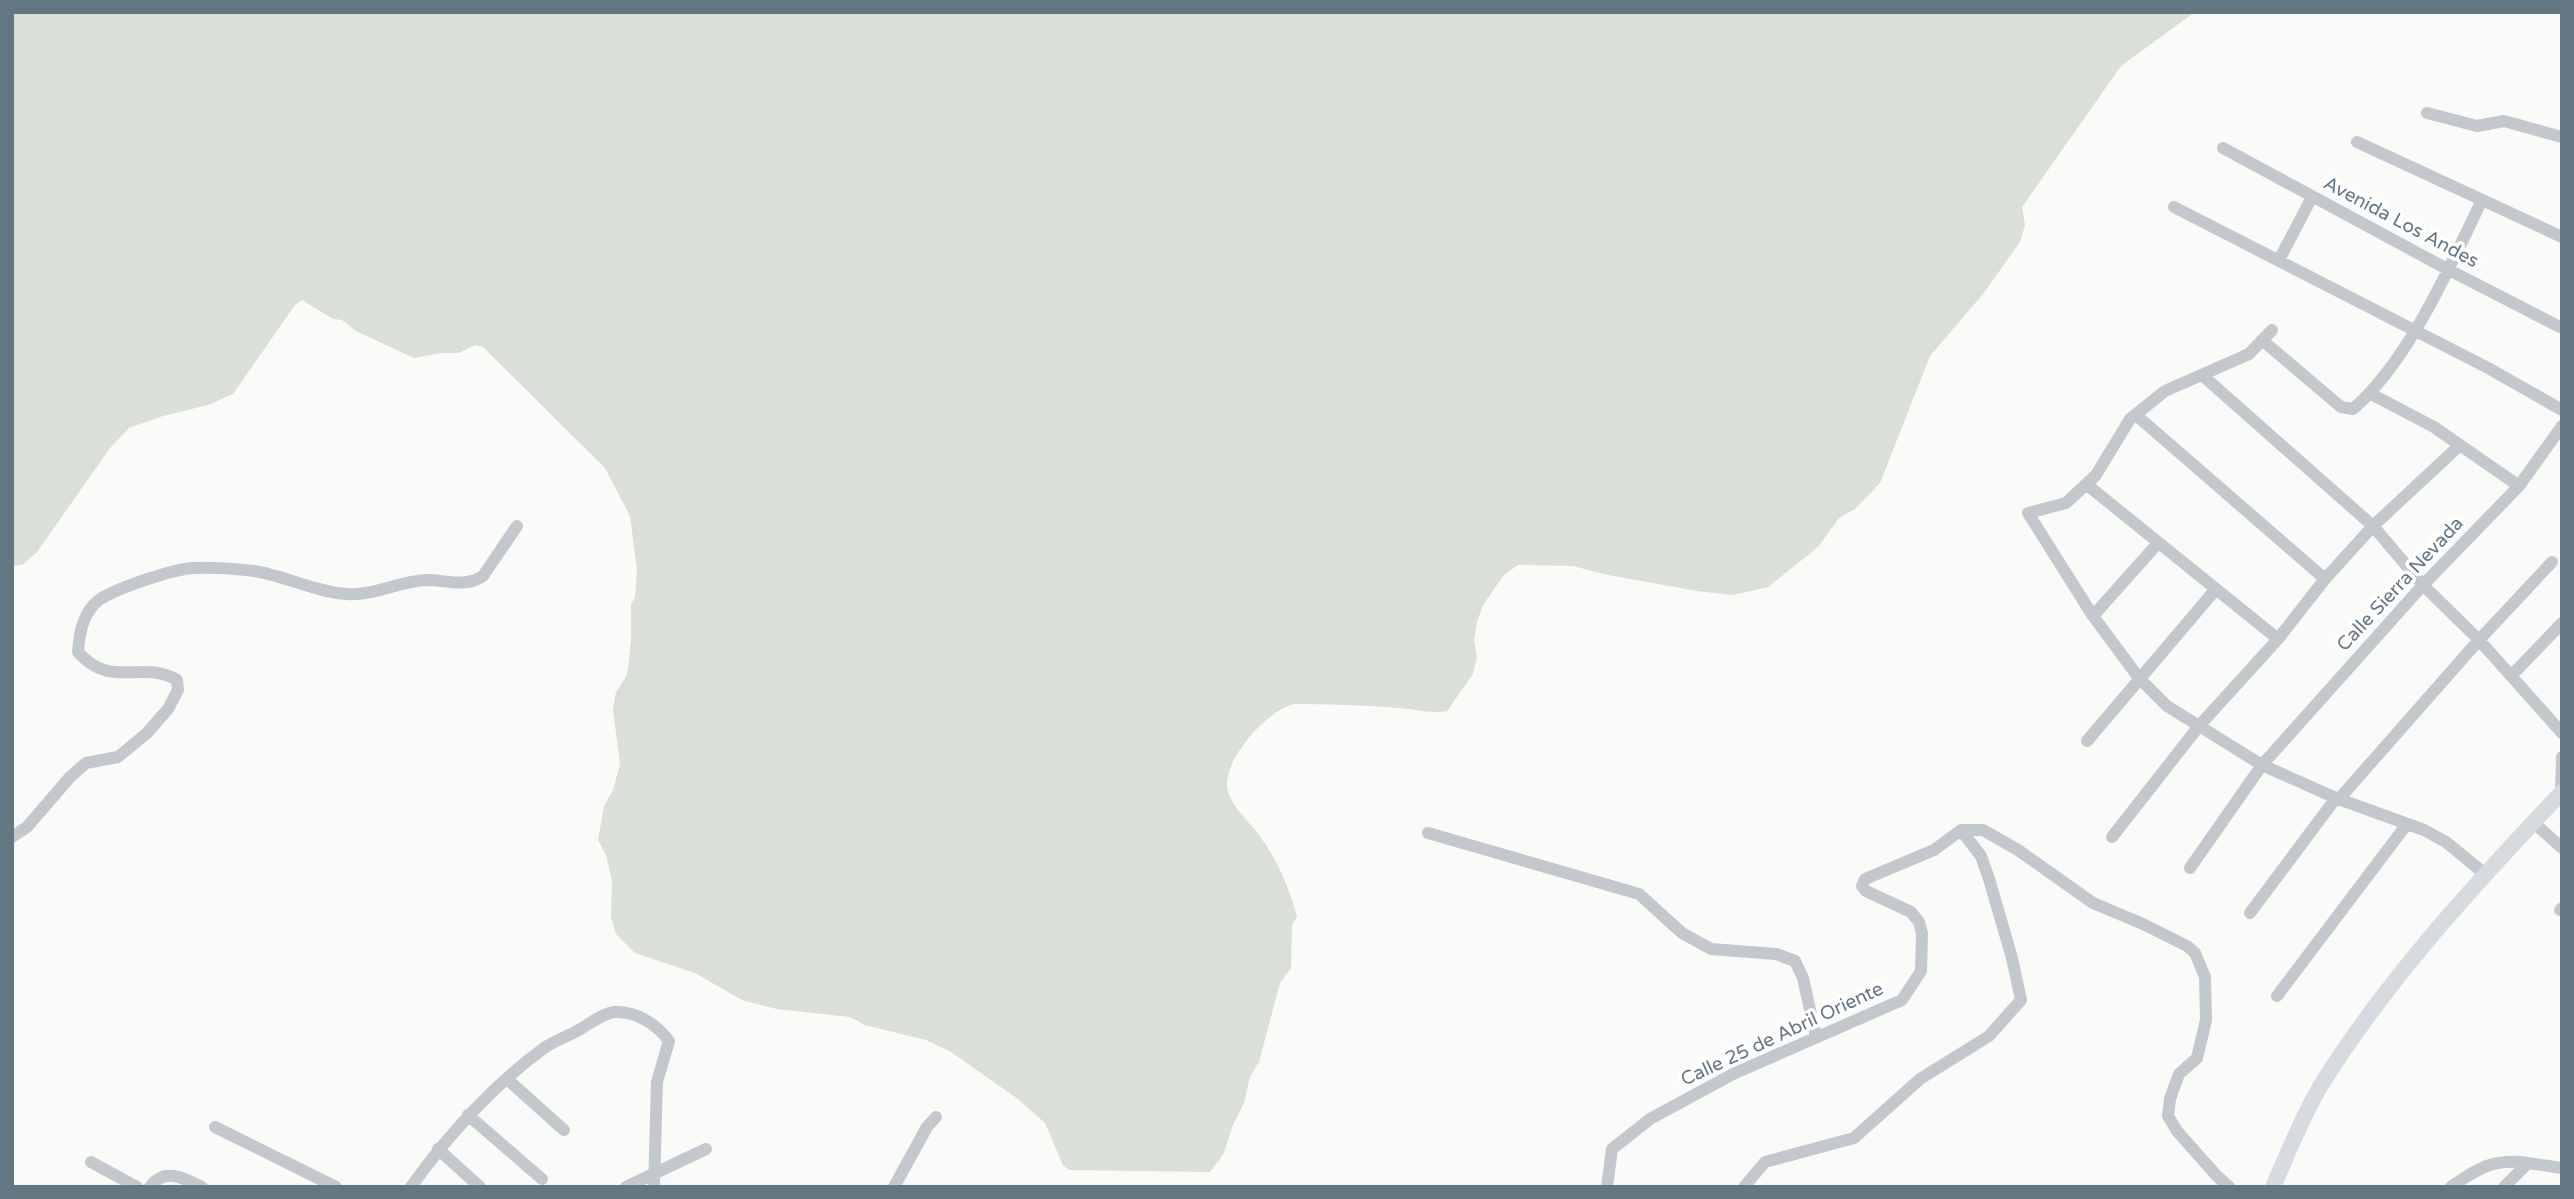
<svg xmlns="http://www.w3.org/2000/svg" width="2574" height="1199" viewBox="0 0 2574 1199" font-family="'Varela Round',sans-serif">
	<rect width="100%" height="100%" fill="#fafaf8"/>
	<path fill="#dadfd7" d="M12 12H2195L2121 66 2022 207 2025 225 2020 242 1983 294 1930 356 1880 483 1855 509 1839 518 1818 547 1768 587 1733 595 1697 591 1608 575 1573 566 1518 565 1504 575 1483 605 1477 622 1474 640 1477 658 1473 674 1447 711C1432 714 1414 709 1398 708 1363 705 1329 704 1294 704 1267 710 1219 763 1228 792 1234 810 1249 821 1259 835 1278 861 1289 887 1297 917L1292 925 1291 968 1280 983 1259 1062 1250 1077 1244 1103 1232 1127 1224 1153 1210 1172 1069 1170 1063 1165 1045 1123 1018 1099 951 1052 926 1040 865 1025 850 1017 777 1009 742 1000 695 973 635 953 616 934 611 917 612 881 606 855 598 840 604 806 613 790 620 764 613 710 616 692 626 677 628 668 631 641V605L635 597 637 570 630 516 605 468 483 347 475 345 459 353H441L414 358 356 331 342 320 333 319 302 300 295 305 233 394 208 405 163 416 129 428 110 448 37 552 23 564 12 567Z"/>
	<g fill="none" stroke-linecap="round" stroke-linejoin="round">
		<path stroke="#c3c8cc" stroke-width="12" d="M2427 113 2477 126 2504 121 2562 137
			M2357 142 2562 237
			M2223 148 2449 270 2562 328
			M2174 207 2490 369 2562 410
			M2279 260 2312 197
			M2272 330 2249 354 2165 391 2130 419 2096 475 2066 503 2028 513 2093 616 2139 678 2167 706 2262 765 2336 798 2424 830 2446 842 2485 874
			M2262 340 2341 407 2353 409C2409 361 2450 266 2482 200
			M2202 375 2373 526 2423 585 2479 640 2562 733
			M2371 394 2434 427 2519 486
			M2136 415 2325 579
			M2086 484 2278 639
			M2093 616 2158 543
			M2512 675 2562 623
			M2087 741 2216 589
			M2561 793 2562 757
			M2339 799 2479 640 2552 562
			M2533 822 2562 848
			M1428 833 1639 894 1682 933 1711 949 1776 954 1795 961 1803 978 1816 1037
			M12 837 27 827 70 777 86 763 118 757 147 733 168 709 178 690 177 680C142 659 111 690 78 652 79 633 83 612 99 600 114 589 166 572 185 569 199 566 239 569 254 571 285 576 316 592 347 594 374 596 400 581 426 580 447 580 465 588 483 576L517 526
			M2112 837 2199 726 2278 639 2325 579 2373 526 2460 445
			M2190 868 2262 765 2423 585 2519 486 2562 426
			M2560 910 2562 908
			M2250 913 2336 798
			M2277 996 2407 824
			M507 1079 564 1130
			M468 1115 542 1179
			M215 1127 336 1187
			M438 1149 480 1187
			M91 1162 137 1187
			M150 1187C164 1167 184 1178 202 1187
			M411 1187C449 1134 491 1087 544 1048 554 1041 566 1037 577 1031 588 1025 603 1013 615 1012 637 1011 657 1025 669 1041L657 1082 654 1187
			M626 1187 706 1149
			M894 1187 927 1127 936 1117
			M1607 1187 1612 1149 1650 1119 1733 1074 1902 1000 1921 971 1922 933 1919 922 1911 912 1866 891 1862 886 1865 879 1934 850 1961 830H1983L2018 850 2093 903 2143 924 2187 946 2195 953 2205 977 2206 1020 2197 1058 2179 1074 2170 1099 2168 1116 2177 1131 2216 1175 2229 1187
			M1744 1187 1765 1162 1854 1138 1920 1079 1989 1036 2021 1000 2012 958 1989 879 1981 856 1961 830
			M2451 1187C2478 1168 2494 1158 2528 1163
			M2504 1187 2528 1163 2562 1168"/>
		<path stroke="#d6dbdf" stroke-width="16" d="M2273 1187C2288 1153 2302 1117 2321 1085 2388 978 2475 884 2562 792"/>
	</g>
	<g text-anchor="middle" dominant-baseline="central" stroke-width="7" stroke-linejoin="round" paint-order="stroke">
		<g font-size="19" fill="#657683" stroke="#fff">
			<text transform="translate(2401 222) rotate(28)">Avenida Los Andes</text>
			<text transform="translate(2400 584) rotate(-47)">Calle Sierra Nevada</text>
			<text transform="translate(1782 1034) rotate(-25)">Calle 25 de Abril Oriente</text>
		</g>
	</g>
	<rect width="2574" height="1199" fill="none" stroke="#657683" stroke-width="28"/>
</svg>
